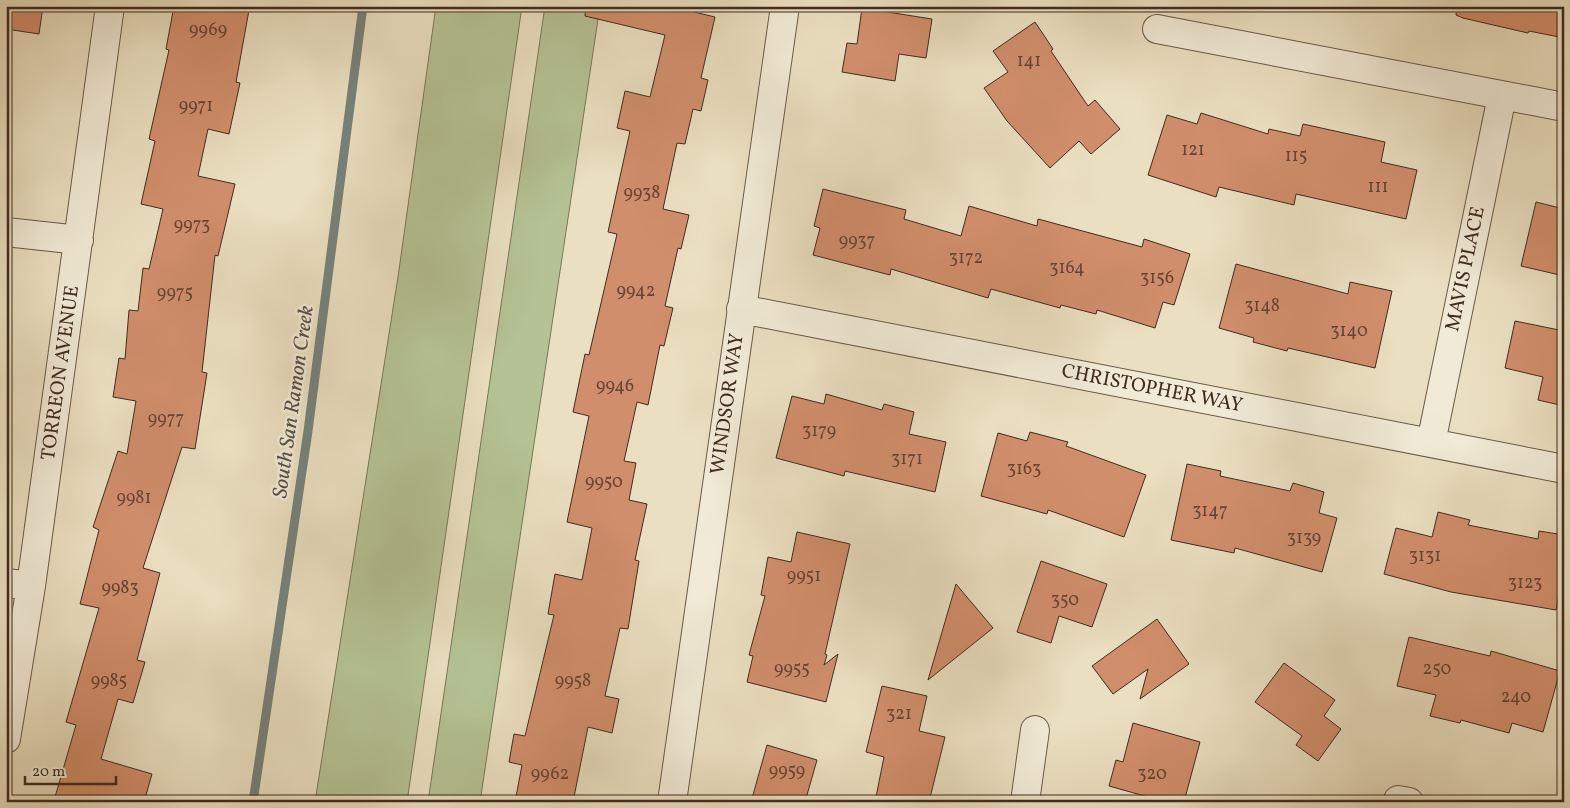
<svg xmlns="http://www.w3.org/2000/svg" width="1570" height="808" viewBox="0 0 1570 808" font-family="Vollkorn,serif">
	<rect width="100%" height="100%" fill="#eadfc0"/>
	<filter id="stains"><feTurbulence type="fractalNoise" baseFrequency=".004" numOctaves="4"/><feColorMatrix values="0 0 0 0 .2 0 0 0 0 .09 0 0 0 0 .02 0 0 0 .5 -.17"/></filter>
	<radialGradient id="worn" r=".72"><stop offset=".6" stop-color="#630" stop-opacity="0"/><stop offset="1" stop-color="#630" stop-opacity=".3"/></radialGradient>
	<path fill="#b4c295" stroke="#7a765b" d="M436 6H522L407 802H315L398 277Z
		M545 6H600L480 802H428Z"/>
	<g fill="none" stroke-linecap="round" stroke-linejoin="round">
		<path stroke="#76827c" stroke-width="9" d="M253 802 308 431 363 6"/>
	</g>
	<path fill="#d18e6c" stroke="#412b21" d="M6 6H43L39 34 6 29Z
		M174 6H227L249 10 236 82 240 83 229 134 208 129 198 176 235 184 218 256 215 255 202 372 207 373 195 449 182 447 143 568 160 573 137 660 145 662 133 703 118 699 101 759 152 774 144 802H73L55 797 76 725 66 722 99 608 80 604 99 530 93 527 118 451 127 454 136 401 113 397 119 358 125 359 129 310 138 311 143 268 149 269 163 209 141 204 155 141 149 139 169 50 166 49Z
		M586 6H687L686 10 715 17 701 78 708 80 701 111 693 109 685 144 677 143 663 209 689 215 681 249 678 248 665 306 673 308 664 346 660 345 648 405 637 402 624 461 636 463 629 500 647 504 635 560 639 561 628 629 620 628 605 696 619 699 612 733 588 727 573 802H515L522 765 509 762 514 734 525 736 554 615 548 614 555 574 582 580 592 528 567 522 589 416 573 412 585 354 589 355 617 234 608 232 630 131 617 128 625 91 650 97 665 35 585 16Z
		M1457 6H1564V38L1529 31 1528 33 1463 18 1456 15Z
		M862 8 932 19 926 58 899 54 895 81 842 72 847 43 857 44Z
		M1035 22 1053 49 1051 51 1088 106 1095 100 1120 129 1091 154 1079 141 1050 168 1007 121 984 88 1008 72 993 51Z
		M1201 113 1268 134 1269 129 1300 136 1303 124 1385 142 1381 162 1417 170 1406 219 1296 194 1294 205 1219 187 1216 197 1148 175 1167 115 1197 124Z
		M823 189 906 210 904 219 961 236 969 206 1037 226 1038 219 1142 247 1144 239 1190 254 1174 305 1163 302 1155 328 1097 310 1096 314 1061 305 1060 308 991 289 988 298 891 269 890 275 813 255 820 228 814 226Z
		M1536 202 1564 209V276L1521 266Z
		M1236 264 1348 294 1350 282 1392 291 1375 368 1288 348 1287 351 1253 342 1254 338 1219 328Z
		M1515 321 1564 331V406L1538 400 1543 377 1505 368Z
		M826 394 882 410 884 404 914 412 909 434 946 442 935 492 845 471 844 476 776 458 792 396 824 404Z
		M1030 432 1068 442 1066 446 1146 475 1124 537 1048 510 1047 514 981 496 998 433 1027 441Z
		M1187 464 1221 471 1220 476 1290 491 1293 483 1324 492 1319 513 1337 518 1322 572 1235 548 1234 553 1171 540Z
		M1438 512 1470 520 1468 525 1538 539 1539 531 1564 535V569L1556 610 1451 592 1384 574 1396 528 1432 537Z
		M797 532 850 544 825 654 827 655 824 665 838 654 826 702 747 682 753 656 749 655 765 596 761 595 768 557 791 562Z
		M1041 561 1107 584 1092 627 1059 616 1051 643 1017 632Z
		M956 584 993 628 928 680Z
		M1157 619 1189 664 1140 699 1148 669 1113 694 1092 666Z
		M1409 637 1490 656 1491 651 1560 671 1543 732 1512 723 1509 733 1461 720 1460 723 1430 716 1436 695 1397 686Z
		M1284 663 1335 700 1324 716 1341 729 1318 761 1296 745 1302 736 1255 702Z
		M882 686 927 696 919 731 945 737 929 802H875L884 757 866 752Z
		M1133 723 1200 742 1184 802H1166L1109 786 1116 760 1123 762Z
		M767 745 817 760 805 802H751Z"/>
	<g fill="none" stroke-linecap="round" stroke-linejoin="round">
		<defs>
			<path id="minor" d="M1157 29 1564 107
				M6 232 79 240
				M741 309 1564 469
				M1431 443 1502 96
				M6 583 31 586
				M6 739 31 586 110 6
				M1398 800 1409 802
				M672 802 785 6
				M1025 802 1035 730"/>
		</defs>
		<use href="#minor" stroke="#6b5849" stroke-width="30"/>
		<use href="#minor" stroke="#f1ead6" stroke-width="28"/>
	</g>
	<g text-anchor="middle" dominant-baseline="central" stroke-width="5" stroke-linejoin="round" paint-order="stroke">
		<g font-size="18" fill="#654434">
			<text x="208" y="30">9969</text>
			<text x="1029" y="61">141</text>
			<text x="196" y="106">9971</text>
			<text x="1193" y="150">121</text>
			<text x="1296" y="156">115</text>
			<text x="1378" y="187">111</text>
			<text x="642" y="193">9938</text>
			<text x="192" y="225">9973</text>
			<text x="857" y="241">9937</text>
			<text x="966" y="258">3172</text>
			<text x="1067" y="268">3164</text>
			<text x="1157" y="278">3156</text>
			<text x="636" y="291">9942</text>
			<text x="175" y="293">9975</text>
			<text x="1262" y="306">3148</text>
			<text x="1349" y="331">3140</text>
			<text x="615" y="386">9946</text>
			<text x="166" y="419">9977</text>
			<text x="819" y="431">3179</text>
			<text x="907" y="459">3171</text>
			<text x="1024" y="469">3163</text>
			<text x="604" y="482">9950</text>
			<text x="134" y="498">9981</text>
			<text x="1210" y="511">3147</text>
			<text x="1304" y="538">3139</text>
			<text x="1425" y="556">3131</text>
			<text x="804" y="576">9951</text>
			<text x="1525" y="583">3123</text>
			<text x="120" y="588">9983</text>
			<text x="1065" y="600">350</text>
			<text x="792" y="669">9955</text>
			<text x="1437" y="669">250</text>
			<text x="109" y="681">9985</text>
			<text x="573" y="681">9958</text>
			<text x="1516" y="697">240</text>
			<text x="899" y="714">321</text>
			<text x="787" y="771">9959</text>
			<text x="550" y="774">9962</text>
			<text x="1152" y="774">320</text>
		</g>
		<g font-size="20" fill="#412b21" stroke="#f1ead6">
			<text transform="translate(1466 269) rotate(-78)">MAVIS PLACE</text>
			<text transform="translate(61 373) rotate(-82)">TORREON AVENUE</text>
			<text transform="translate(1152 389) rotate(11)">CHRISTOPHER WAY</text>
			<text transform="translate(728 404) rotate(-82)">WINDSOR WAY</text>
		</g>
		<g font-size="21" font-style="italic" fill="#574f47" stroke="#f1ead6">
			<text transform="translate(294 402) rotate(-82)">South San Ramon Creek</text>
		</g>
	</g>
	<rect width="1570" height="808" fill="none" stroke="#eadfc0" stroke-width="25"/>
	<rect x="8" y="8" width="1555" height="793" fill="none" stroke="#412b21" stroke-width="2.5"/>
	<rect x="12" y="12" width="1545" height="783" fill="none" stroke="#412b21"/>
	<path d="M25 776v8h91v-8" fill="none" stroke="#412b21" stroke-width="2.5"/>
	<text x="32" y="776" font-size="15" fill="#412b21" stroke="#f1ead6" stroke-width="4" paint-order="stroke">20 m</text>
	<rect width="100%" height="100%" filter="url(#stains)"/>
	<rect width="100%" height="100%" fill="url(#worn)"/>
</svg>
